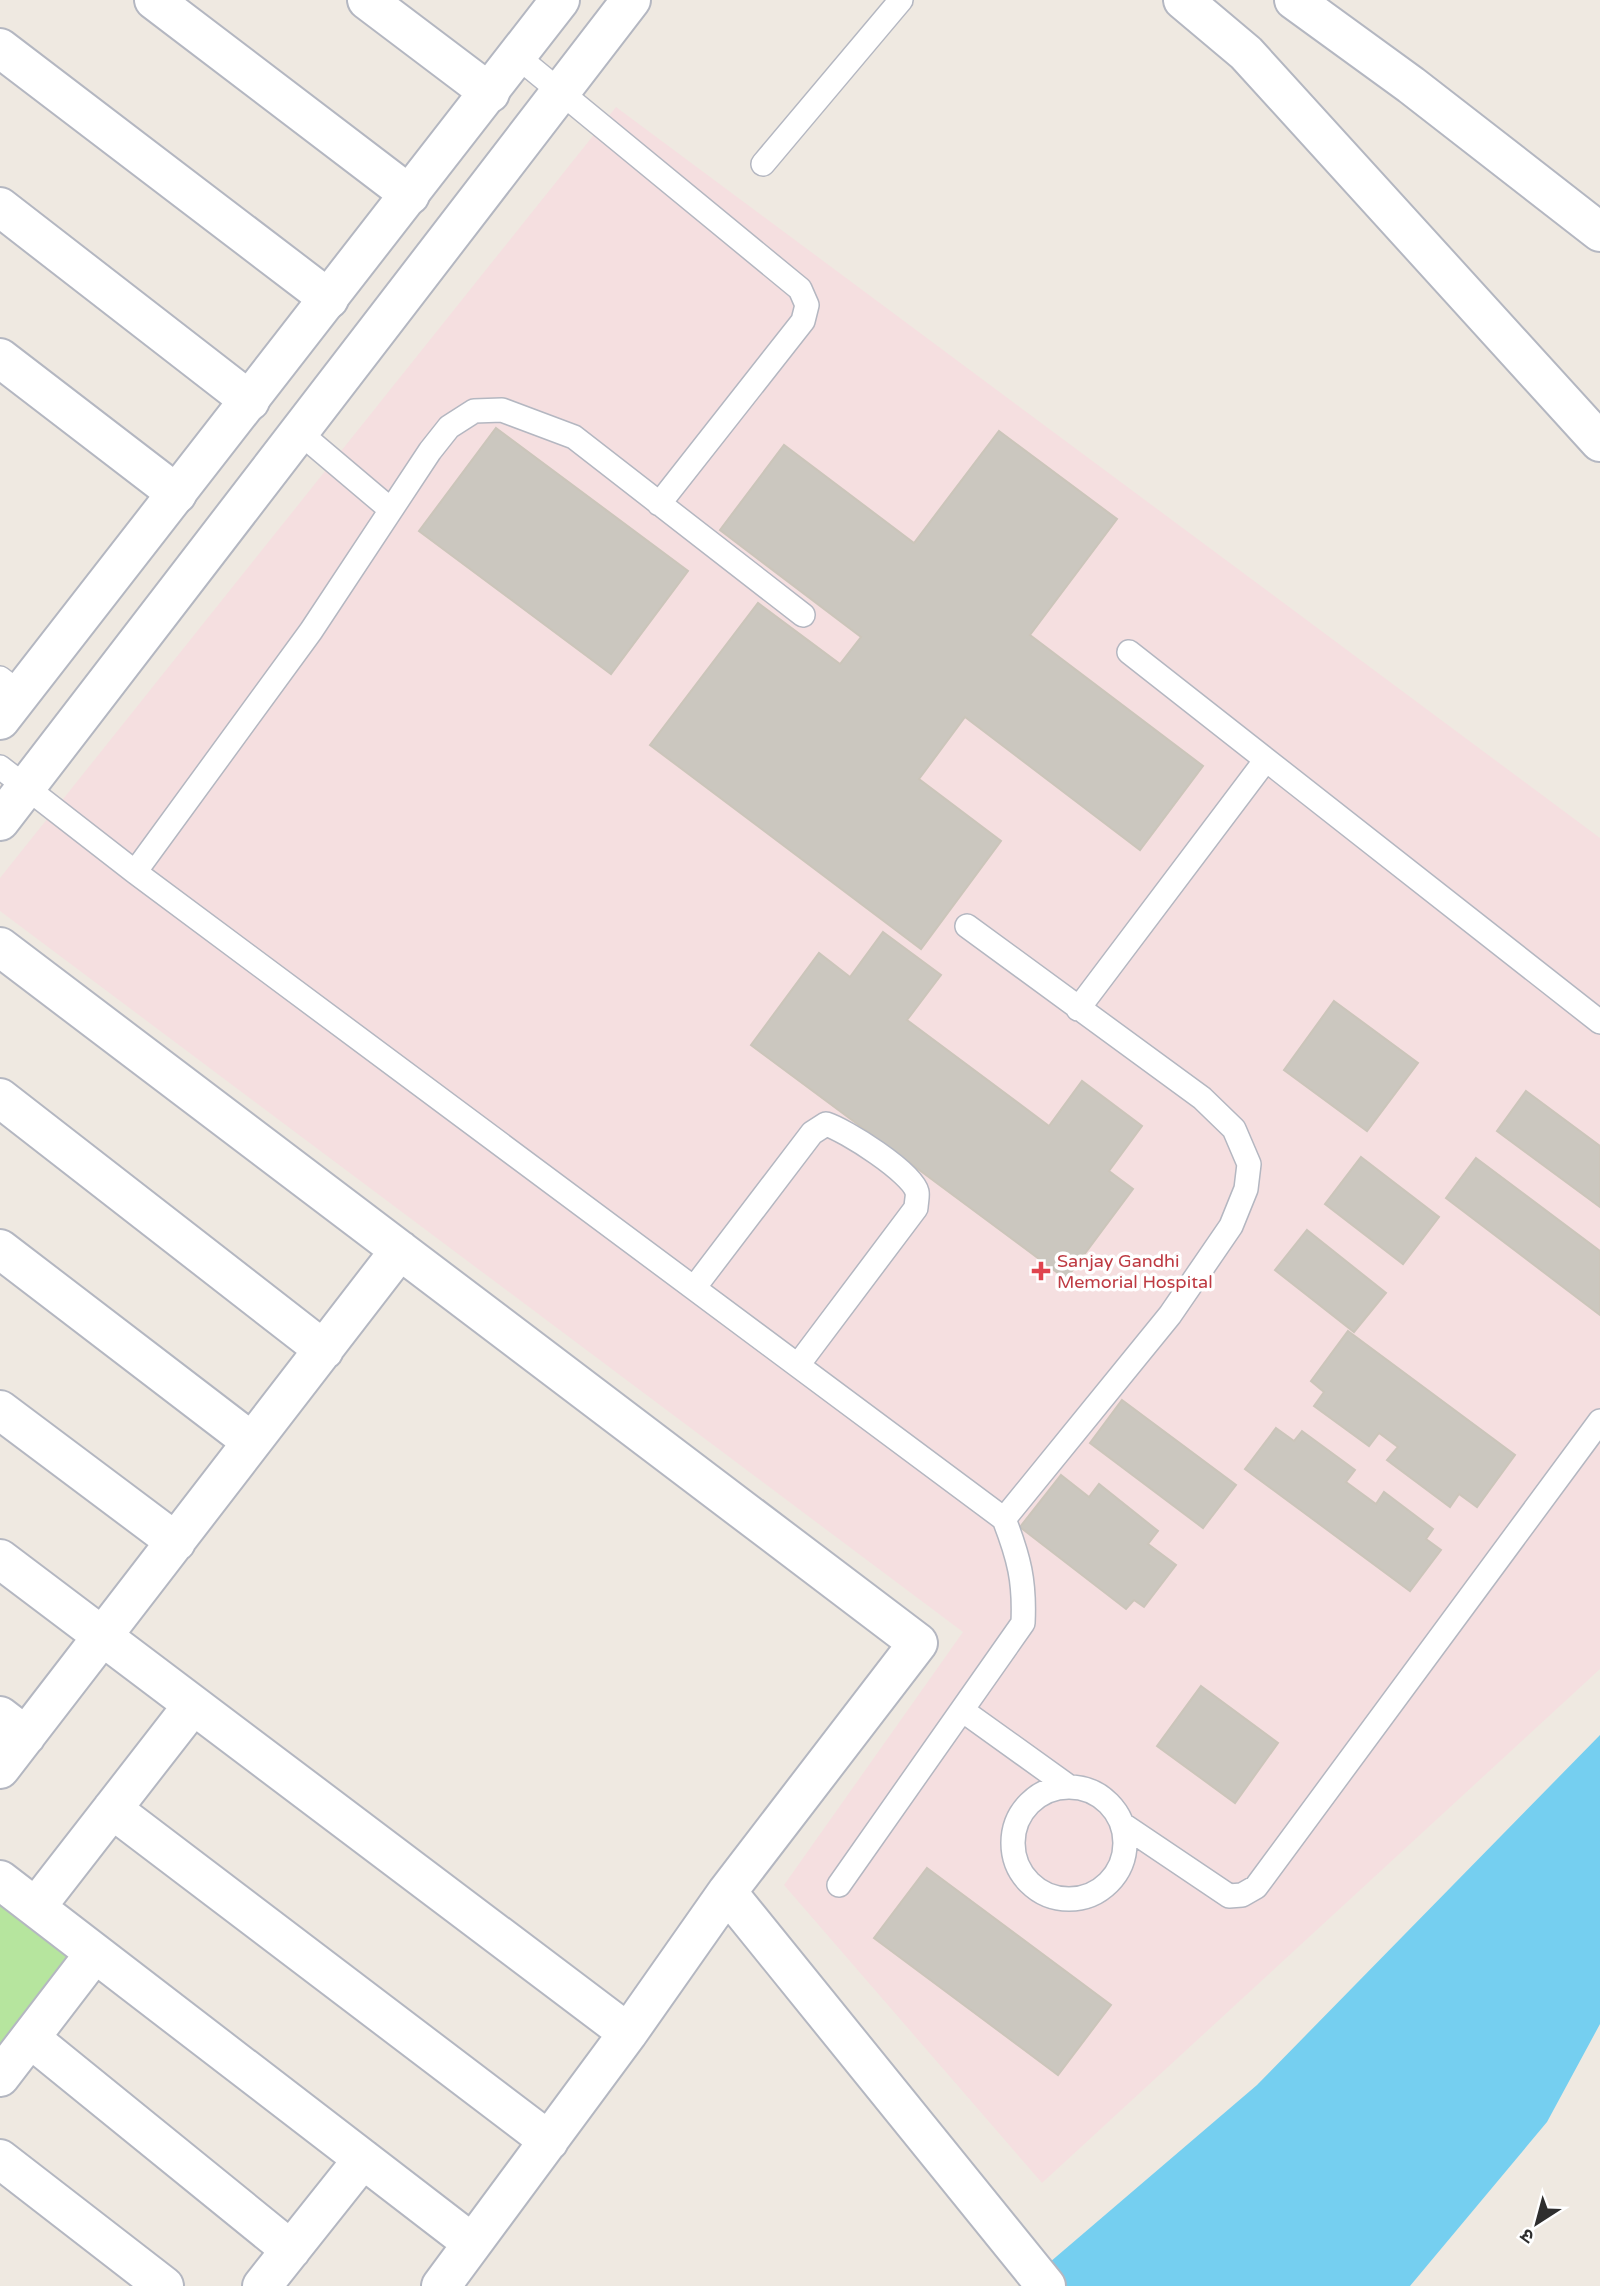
<svg xmlns="http://www.w3.org/2000/svg" width="1600" height="2286" viewBox="0 0 1600 2286" font-family="'Varela Round','Noto Sans Devanagari',sans-serif">
	<rect width="100%" height="100%" fill="#efe9e1"/>
	<path fill="#f5dfe0" d="M616 107 1600 838V1669L1042 2183 784 1885 963 1632 0 911V878Z"/>
	<path fill="#b6e59e" d="M0 1892 85 1957 0 2069Z"/>
	<path fill="#75cff0" d="M1600 1735V2024L1547 2122 1410 2286H1022L1257 2085Z"/>
	<path fill="#cbc7bf" stroke="#cbc5ba" stroke-width="2" d="M496 428 688 571 611 674 419 531Z
		M999 431 1117 519 1030 635 1203 766 1140 850 965 717 919 779 1001 841 921 949 650 745 758 603 840 664 861 637 720 530 784 445 914 543Z
		M883 932 941 975 907 1020 1049 1126 1082 1081 1142 1126 1109 1171 1133 1189 1066 1279 751 1045 819 953 850 977Z
		M1334 1001 1418 1063 1367 1131 1284 1070Z
		M1526 1091 1600 1146V1207L1497 1131Z
		M1361 1157 1439 1217 1403 1264 1325 1204Z
		M1476 1158 1600 1251V1315L1446 1198Z
		M1307 1230 1386 1293 1354 1332 1275 1270Z
		M1348 1331 1515 1455 1477 1507 1459 1494 1450 1507 1387 1460 1398 1447 1379 1433 1369 1446 1314 1406 1324 1392 1311 1381Z
		M1122 1400 1236 1485 1203 1528 1090 1443Z
		M1276 1428 1294 1441 1302 1431 1355 1470 1346 1482 1376 1504 1384 1492 1433 1529 1426 1539 1441 1550 1410 1591 1245 1469Z
		M1061 1475 1089 1497 1099 1484 1158 1531 1148 1544 1176 1565 1144 1607 1134 1600 1126 1609 1020 1527Z
		M1201 1686 1278 1743 1235 1803 1157 1746Z
		M927 1868 1111 2005 1058 2075 874 1938Z"/>
	<g fill="none" stroke-linecap="round" stroke-linejoin="round">
		<defs>
			<path id="lane" d="M518 57 800 289 807 305 803 321 659 504
				M763 164 901 0
				M299 432 390 509
				M1129 652 1600 1022
				M0 678 21 694
				M0 767 135 872 1004 1519C1019 1558 1025 1581 1023 1623L839 1885
				M135 872 311 631 430 451 449 427 474 411 502 410 574 437 803 615
				M967 926 1202 1098 1234 1129 1249 1164 1246 1189 1231 1226 1170 1315 1004 1519
				M1078 1009 1265 761
				M694 1288 812 1133 826 1124C845 1130 912 1172 917 1192 918 1196 916 1203 916 1208L798 1365
				M962 1710 1068 1786
				M1013 1843a56 56 0 1 1 112 0a56 56 0 1 1-112 0Z
				M1122 1824 1229 1896 1242 1895 1256 1887 1600 1421"/>
			<path id="street" d="M154 0 410 195
				M367 0 490 93
				M1294 0 1411 85 1600 232
				M0 48 329 299
				M0 207 250 401
				M0 358 177 494
				M0 947 918 1643 727 1892 628 2033 441 2286
				M0 1098 324 1350
				M0 1249 252 1442
				M0 1410 176 1542
				M0 1559 628 2033
				M0 1716 26 1736
				M0 1769 400 1250
				M112 1809 549 2141
				M0 1880 472 2243
				M727 1892 1046 2286
				M36 1907 193 1705
				M30 2038 291 2250
				M0 2077 95 1953
				M0 2159 164 2286
				M262 2286 363 2159"/>
			<path id="secondary" d="M1183 0 1246 53 1600 442
				M0 720 560 0
				M0 821 631 0"/>
		</defs>
		<use href="#lane" stroke="#b4b7c1" stroke-width="26"/>
		<use href="#street" stroke="#b4b7c1" stroke-width="42"/>
		<use href="#secondary" stroke="#b4b7c1" stroke-width="42"/>
		<use href="#lane" stroke="#fff" stroke-width="23"/>
		<use href="#street" stroke="#fff" stroke-width="38"/>
		<use href="#secondary" stroke="#fff" stroke-width="38"/>
	</g>
	<path fill="#e0444e" stroke="#fff" stroke-width="2.5" d="M1037.5 1260.5h7v7h7v7h-7v7h-7v-7h-7v-7h7z"/>
	<g text-anchor="middle" dominant-baseline="central" stroke-width="7" stroke-linejoin="round" paint-order="stroke">
		<g font-size="18" fill="#be3a42" stroke="#fff" text-anchor="start">
			<text x="1057" y="1261">Sanjay Gandhi<tspan x="1057" dy="21">Memorial Hospital</tspan></text>
		</g>
	</g>
	<g transform="translate(1537 2223) rotate(216)" stroke="#ffffff" stroke-width="5" paint-order="stroke">
	<path d="M0-5L12 26L0 18L-12 26Z" fill="#2e2e2e"/>
	<text y="-10" font-size="19" font-weight="bold" text-anchor="middle" fill="#2e2e2e">उ</text>
	</g>
</svg>
